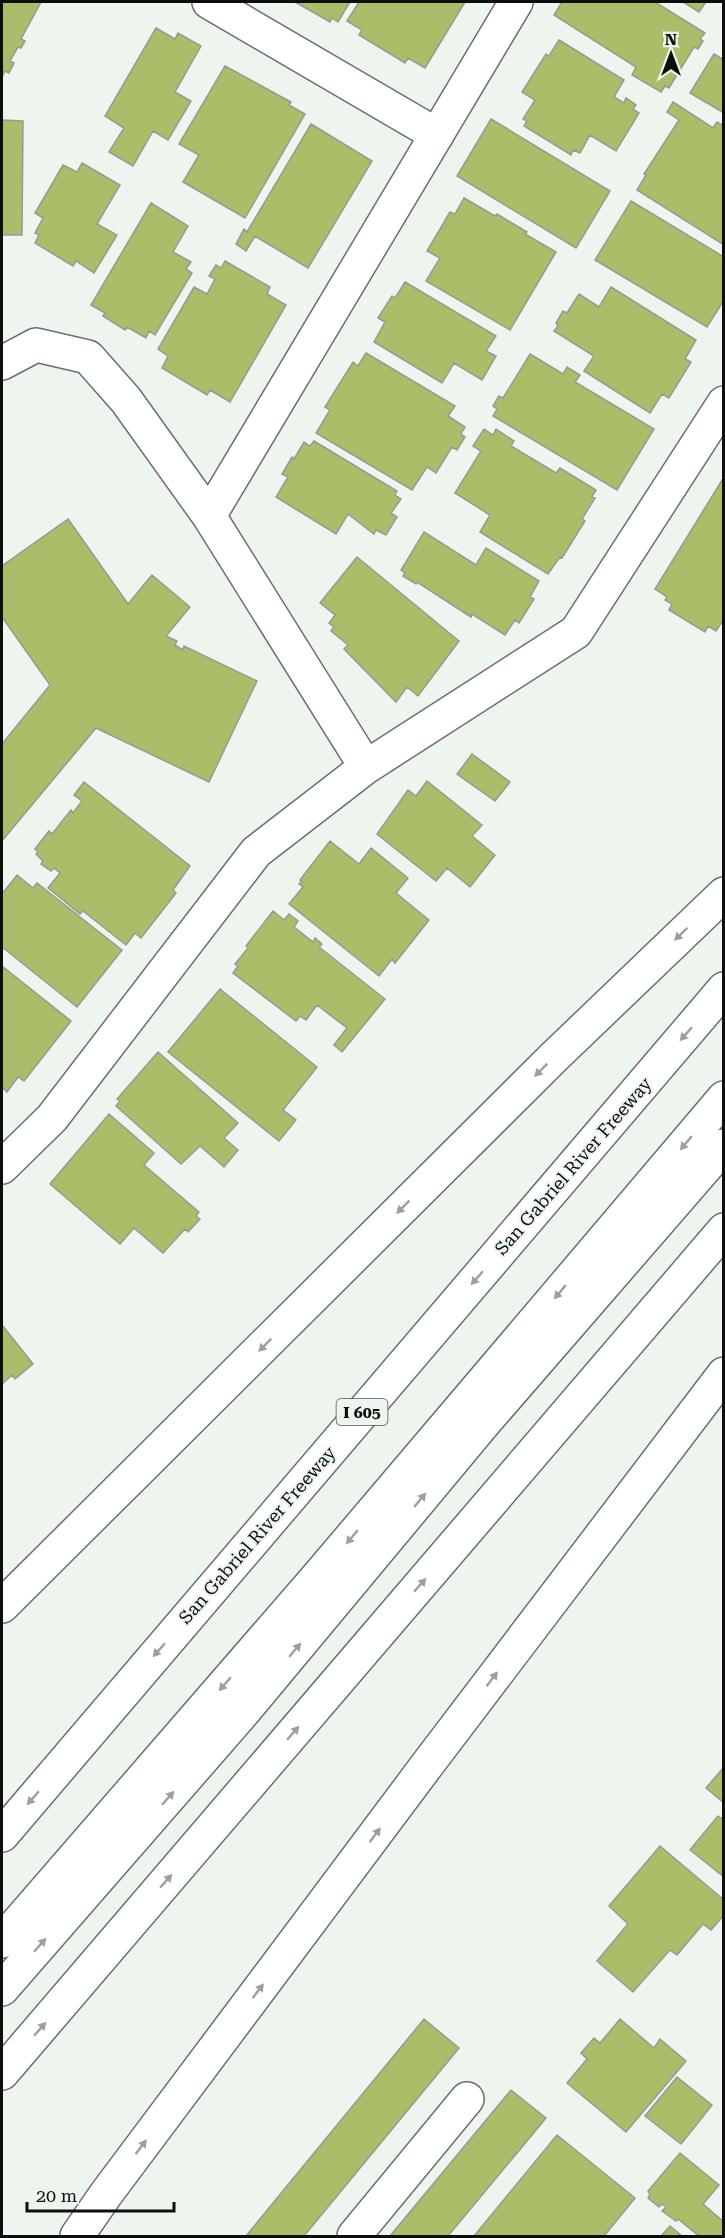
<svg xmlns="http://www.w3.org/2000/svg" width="725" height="2238" viewBox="0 0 725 2238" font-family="'Roboto Serif',serif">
	<rect width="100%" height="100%" fill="#eef5ef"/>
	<path fill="#aabe69" stroke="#979992" stroke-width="1.5" d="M2 2H41L21 39 25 41 21 48 18 47 10 61 14 63 9 73 5 71 2 77Z
		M295 2H350L338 22 332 18 330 22Z
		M359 2H465L425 68 408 58 405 63 359 35 362 30 347 21Z
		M562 2H655L705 33 700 39 703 41 698 49 694 47 669 88 665 86 661 92 632 75 636 67 554 15Z
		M683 2H706L699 12Z
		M156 28 175 39 178 33 201 46 175 92 191 101 168 140 153 131 133 166 109 152 124 128 105 116Z
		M559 40 624 80 614 97 624 103 626 98 636 105 633 109 639 113 616 151 590 135 580 153 573 150 571 155 524 126 527 121 523 119 535 100 522 92 546 54 549 56Z
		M714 54 724 60V113L690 93Z
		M225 66 291 102 289 105 305 114 245 218 183 182 199 155 179 144Z
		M673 102 713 128 717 122 724 126V245L637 190 646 175 644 174 679 120 667 112Z
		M491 119 610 191 576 248 457 176Z
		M2 120 23 121 22 235H2Z
		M311 124 372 161 308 268 255 236 246 251 236 244 244 229 247 232Z
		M82 163 120 185 97 224 117 235 94 273 76 261 73 266 35 243 39 235 35 233 43 218 35 213 63 165 77 172Z
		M464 198 495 216 497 214 527 232 525 234 556 252 510 330 426 281 440 258 427 251 450 212 455 214Z
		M631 201 724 257V300L707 327 595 260Z
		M151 203 188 226 173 252 191 262 186 269 192 273 155 335 149 331 146 338 127 327 125 330 103 316 105 313 91 305Z
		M225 261 270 287 267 294 286 305 230 402 210 390 207 395 162 368 168 356 158 349 194 287 207 294 215 279 209 276 216 265 221 268Z
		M405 282 496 336 486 351 496 356 482 380 454 363 442 383 374 342 385 322 378 318 392 296 395 298Z
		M611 287 696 340 685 359 691 362 669 398 662 394 650 413 584 371 594 356 554 331 558 326 556 323 563 311 567 313 579 294 599 307Z
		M366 353 455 406 448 416 465 427 461 434 465 437 457 450 452 447 436 473 427 467 412 490 316 433 330 410 325 407 353 362 358 366Z
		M530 354 563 374 567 367 580 375 575 382 654 429 617 490 493 416 497 409 493 406 499 396 503 398Z
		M484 429 493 435 496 429 514 441 511 446 556 473 560 468 596 490 592 497 595 498 582 519 585 521 562 558 560 557 548 574 480 532 490 515 455 493 481 451 473 446Z
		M314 441 397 491 395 495 401 499 391 513 397 517 386 535 376 530 374 534 348 514 336 534 276 497 288 477 282 474 292 457 294 459 304 442 310 446Z
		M724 477V619L716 631 708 626 705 632 669 610 672 604 665 600 667 597 655 589Z
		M68 519 128 604 152 575 190 607 166 636 177 641 175 645 183 650 184 646 257 681 209 782 96 728 2 841V744L50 685 2 617V566Z
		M424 532 476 565 486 548 539 581 530 597 534 599 519 623 515 620 505 635 472 614 471 617 417 582 416 584 403 576 405 573 401 570Z
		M357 557 459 641 418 696 407 687 396 702 344 649 348 645 331 631 334 627 329 623 335 615 320 603Z
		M472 754 510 782 495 801 457 774Z
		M427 781 482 825 472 836 495 855 470 887 447 868 436 881 377 834 408 790 416 796Z
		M84 782 190 866 173 890 176 893 141 938 135 933 126 945 83 911 80 914 48 888 60 873 54 868 51 871 41 864 43 861 36 854 38 852 35 849 49 831 52 834 71 810 73 813 82 801 74 795Z
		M330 841 359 864 371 848 408 878 396 893 429 920 395 963 392 959 379 976 289 904 303 887 299 884 302 881 300 880Z
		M17 875 33 888 37 883 122 950 77 1007 2 947V894Z
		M273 911 284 920 289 914 298 921 294 927 313 942 315 938 322 944 319 947 385 999 342 1052 334 1045 347 1028 317 1005 306 1020 300 1016 296 1021 233 973 238 966 235 964 248 948 246 946Z
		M2 966 71 1021 24 1081 18 1077 7 1092 2 1087Z
		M220 989 317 1067 283 1110 296 1120 279 1141 168 1052Z
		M158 1052 238 1123 224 1138 238 1150 224 1167 200 1146 181 1164 116 1106 120 1101 117 1099Z
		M109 1114 154 1153 144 1165 199 1212 196 1216 200 1219 188 1232 185 1229 163 1253 134 1228 120 1244 50 1184Z
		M2 1325 33 1364 15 1379 12 1375 2 1384Z
		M724 1767V1803L706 1788Z
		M718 1816 724 1820V1877L690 1850Z
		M660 1846 724 1900V1915L711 1930 703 1924 677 1955 670 1950 633 1992 597 1961 628 1924 609 1906Z
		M424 2019 459 2048 304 2236H246Z
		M620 2019 654 2048 660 2039 686 2061 626 2132 567 2083 587 2059 581 2053 594 2038 600 2043Z
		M677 2077 712 2105 681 2144 645 2116Z
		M511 2090 546 2118 448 2236H390Z
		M557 2135 635 2198 604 2236H474Z
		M680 2153 719 2185 703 2204 724 2222V2234L721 2236H699L678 2219 676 2221 662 2211 666 2207 662 2204 659 2207 648 2198 650 2194 648 2191Z
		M670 2226 682 2236H661Z"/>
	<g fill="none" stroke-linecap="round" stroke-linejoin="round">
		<defs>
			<path id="minor" d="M209 2 437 135
				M2 363 36 345 88 357 126 400 209 516 366 767
				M209 516 516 2
				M2 1167 52 1118 256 852 366 767 576 632 724 403
				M354 2236 467 2099"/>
			<path id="highway" d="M2 1606 554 1057 724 894
				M2 1835 724 989
				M2 1941 320 1574 724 1098
				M2 1989 245 1710 483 1424 724 1146
				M2 2073 724 1230
				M77 2236 106 2194 427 1765 724 1374"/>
		</defs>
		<use href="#minor" stroke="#6a706b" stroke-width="36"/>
		<use href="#highway" stroke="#6a706b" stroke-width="36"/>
		<use href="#minor" stroke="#fff" stroke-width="33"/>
		<use href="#highway" stroke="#fff" stroke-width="33"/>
	</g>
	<defs><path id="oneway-solid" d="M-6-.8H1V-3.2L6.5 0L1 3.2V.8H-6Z" transform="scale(1.5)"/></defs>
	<g fill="#9e9f9e">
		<use href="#oneway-solid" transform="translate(681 934) rotate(136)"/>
		<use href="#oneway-solid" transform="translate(686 1034) rotate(131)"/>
		<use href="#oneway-solid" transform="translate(541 1070) rotate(135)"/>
		<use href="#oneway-solid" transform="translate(686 1143) rotate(130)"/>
		<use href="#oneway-solid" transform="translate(403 1207) rotate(135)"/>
		<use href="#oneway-solid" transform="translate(477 1278) rotate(131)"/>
		<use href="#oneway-solid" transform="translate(560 1292) rotate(130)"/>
		<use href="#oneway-solid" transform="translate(265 1345) rotate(135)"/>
		<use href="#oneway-solid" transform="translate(420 1500) rotate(-50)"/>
		<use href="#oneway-solid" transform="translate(352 1537) rotate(130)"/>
		<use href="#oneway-solid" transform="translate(420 1585) rotate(-49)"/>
		<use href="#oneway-solid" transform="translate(159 1650) rotate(131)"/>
		<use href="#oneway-solid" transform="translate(295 1650) rotate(-50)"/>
		<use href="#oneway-solid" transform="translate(492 1679) rotate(-53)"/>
		<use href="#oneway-solid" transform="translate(225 1684) rotate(131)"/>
		<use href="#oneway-solid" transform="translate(293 1733) rotate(-49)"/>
		<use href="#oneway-solid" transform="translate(33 1798) rotate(131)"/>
		<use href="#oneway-solid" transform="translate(168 1798) rotate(-49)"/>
		<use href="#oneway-solid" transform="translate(375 1835) rotate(-53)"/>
		<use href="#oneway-solid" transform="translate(166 1881) rotate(-49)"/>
		<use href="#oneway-solid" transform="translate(40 1945) rotate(-49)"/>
		<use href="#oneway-solid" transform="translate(258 1991) rotate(-53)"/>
		<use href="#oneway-solid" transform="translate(40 2029) rotate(-49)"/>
		<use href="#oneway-solid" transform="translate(141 2147) rotate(-53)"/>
	</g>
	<g text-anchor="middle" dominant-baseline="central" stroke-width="4.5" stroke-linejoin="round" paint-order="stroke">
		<rect fill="#eef5ef" stroke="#505451" stroke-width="1.5" x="336.5" y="1399" width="51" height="26" rx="4.5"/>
		<g font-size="16" font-weight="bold" fill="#0d0f0d">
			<text x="362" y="1412">I 605</text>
		</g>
		<g font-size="18" fill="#0d0f0d" stroke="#eef5ef">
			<text transform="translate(573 1166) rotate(-49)">San Gabriel River Freeway</text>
			<text transform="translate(257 1535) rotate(-49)">San Gabriel River Freeway</text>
		</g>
	</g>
	<rect width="725" height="2238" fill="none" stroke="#0d0f0d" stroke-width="6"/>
	<g transform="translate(671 54)" stroke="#eef5ef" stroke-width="4.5" paint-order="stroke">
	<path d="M0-4.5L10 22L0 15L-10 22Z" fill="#0d0f0d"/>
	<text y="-9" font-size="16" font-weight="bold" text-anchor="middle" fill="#0d0f0d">N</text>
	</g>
	<path d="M27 2202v9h147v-9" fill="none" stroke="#0d0f0d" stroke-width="3"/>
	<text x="36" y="2202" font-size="18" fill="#0d0f0d" stroke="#eef5ef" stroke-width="4.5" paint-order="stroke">20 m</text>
</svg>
